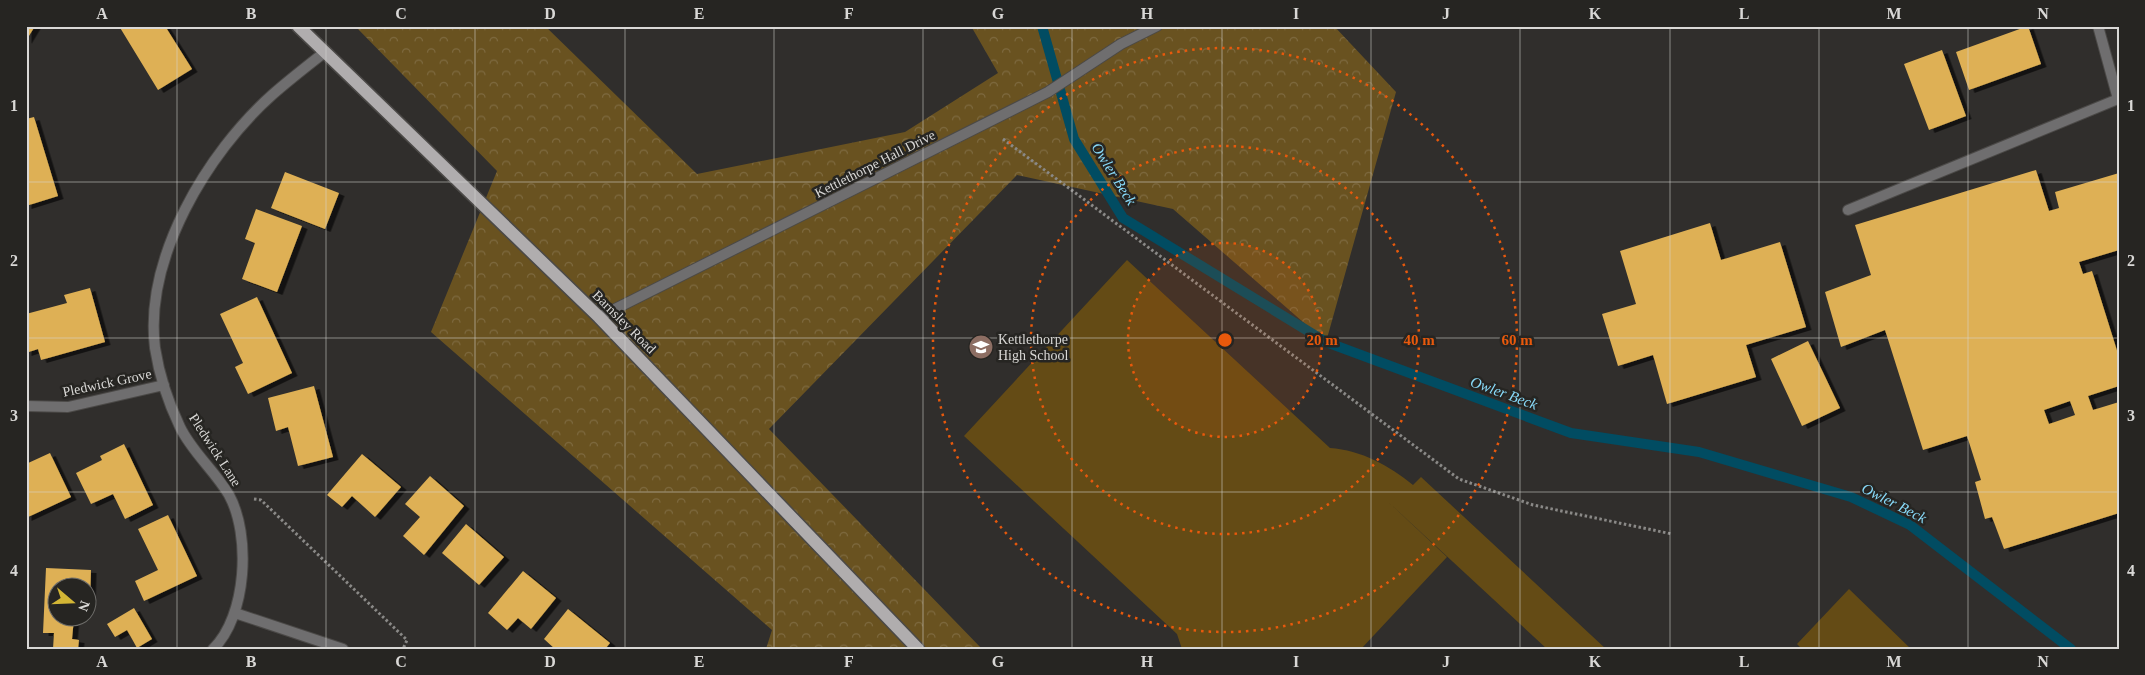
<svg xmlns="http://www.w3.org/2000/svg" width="2145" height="675" viewBox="0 0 2145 675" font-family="Georgia,serif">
	<defs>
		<pattern id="forest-crowns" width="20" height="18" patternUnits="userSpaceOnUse" patternTransform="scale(1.25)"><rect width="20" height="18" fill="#695220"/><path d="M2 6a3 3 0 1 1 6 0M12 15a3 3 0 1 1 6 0" fill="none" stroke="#7e6a40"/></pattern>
		<filter id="shadow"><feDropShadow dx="5.5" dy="3" stdDeviation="0" flood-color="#0009"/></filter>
	</defs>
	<rect width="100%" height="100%" fill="#302e2c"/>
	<path fill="#644b15" d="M1127 260 1330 448C1361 450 1390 466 1413 485L1421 477 1606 649H1547L1385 499 1447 557 1361 649H1182L1177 634 964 436Z
		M1849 589 1911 649H1802L1797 644Z"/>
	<path fill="url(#forest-crowns)" d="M355 26H545L697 174 905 132 998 73 971 26H1334L1396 92 1326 342 1173 209 1017 175 769 429 982 649H766L772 630 431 332 497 171Z"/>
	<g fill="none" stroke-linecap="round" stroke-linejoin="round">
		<path stroke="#014c62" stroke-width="10" d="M1042 26 1074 139 1123 218 1326 342 1571 433 1699 452 1851 497 1910 525 2071 649"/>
	</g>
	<path fill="#deb054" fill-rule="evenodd" filter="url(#shadow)" d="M26 26H35L26 41Z
		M119 26H165L192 69 158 90Z
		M2028 26 2041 64 1969 90 1956 52Z
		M1942 50 1966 116 1929 130 1904 64Z
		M34 117 58 196 26 206V119Z
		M2036 170 2049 211 2059 208 2055 192 2119 173V250L2079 262 2083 274 2092 271 2119 357V386L2088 396 2093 410 2119 402V513L2004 549 1992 517 1985 519 1975 482 1981 480 1967 436 1923 450 1885 330 1841 347 1825 292 1871 275 1855 225ZM2070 401 2075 415 2049 424 2044 410Z
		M285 172 339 193 325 229 271 208Z
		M256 209 302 226 277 292 242 279 255 243 245 239Z
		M1710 223 1721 260 1780 242 1806 327 1746 345 1756 377 1667 404 1653 355 1618 366 1602 314 1636 304 1620 251Z
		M90 288 105 342 41 360 38 349 26 353V314L67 303 64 295Z
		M257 297 292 373 248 394 235 367 243 363 220 314Z
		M1808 341 1840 408 1802 426 1771 359Z
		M314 386 333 457 298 466 288 427 276 431 268 398Z
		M124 444 153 505 125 519 113 494 91 504 76 473 102 460 100 456Z
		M50 453 71 497 26 518V464Z
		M362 454 401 487 375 517 352 496 342 507 327 495Z
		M430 476 464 506 424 555 403 536 420 517 405 504Z
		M168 515 197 576 144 601 135 581 158 570 138 529Z
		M466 524 504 557 479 585 442 553Z
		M46 568 91 570 90 601H88V588H58V618H74L72 639 79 640 78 649H53L54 633H43Z
		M523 571 556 598 531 629 518 618 507 630 488 613Z
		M134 608 152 639 137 648 127 630 115 637 107 624Z
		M568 609 610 643 605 649H555L544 639Z"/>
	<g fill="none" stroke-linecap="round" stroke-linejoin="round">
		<defs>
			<path id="lane" d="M1848 210 2118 99 2098 26
				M599 317 1048 92 1121 44 1157 26"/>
			<path id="street" d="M26 406 68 407 164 385
				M235 613 343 649
				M213 649C247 616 251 535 229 495 215 471 192 452 180 427 169 404 159 374 155 348 144 258 207 153 272 95 289 80 307 66 325 52"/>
			<path id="primary" d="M298 26 599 317 918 649"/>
		</defs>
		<use href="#lane" stroke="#4b4947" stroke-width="12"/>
		<use href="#street" stroke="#4b4947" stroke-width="12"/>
		<use href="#primary" stroke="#4b4947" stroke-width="15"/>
		<path stroke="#8a8987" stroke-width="3" stroke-dasharray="2.5 2.5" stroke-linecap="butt" d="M1003 139 1459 479 1533 505 1672 534
			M254 499 261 500 407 640 403 649"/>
		<use href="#lane" stroke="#6f6e6f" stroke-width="10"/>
		<use href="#street" stroke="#6f6e6f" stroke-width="10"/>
		<use href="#primary" stroke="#b0adae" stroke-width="12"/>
	</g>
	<path fill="none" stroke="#d9d8d6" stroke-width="1" stroke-opacity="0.55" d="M177 26V649M326 26V649M475 26V649M625 26V649M774 26V649M923 26V649M1072 26V649M1222 26V649M1371 26V649M1520 26V649M1670 26V649M1819 26V649M1968 26V649M26 182H2119M26 338H2119M26 492H2119"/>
	<circle cx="1225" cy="340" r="97" fill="#e8590c" fill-opacity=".12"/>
	<g fill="none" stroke="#e8590c" stroke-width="2.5" stroke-dasharray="2.5 5">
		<circle cx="1225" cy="340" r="97"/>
		<circle cx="1225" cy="340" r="194"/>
		<circle cx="1225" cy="340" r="292"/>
	</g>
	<defs>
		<symbol id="school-disc" viewBox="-11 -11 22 22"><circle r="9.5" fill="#8d6e63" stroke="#262522"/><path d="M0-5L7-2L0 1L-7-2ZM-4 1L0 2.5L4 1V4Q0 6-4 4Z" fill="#fff"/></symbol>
	</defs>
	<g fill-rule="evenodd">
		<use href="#school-disc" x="967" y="333" width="28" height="28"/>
	</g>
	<g text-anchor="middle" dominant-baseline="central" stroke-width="5" stroke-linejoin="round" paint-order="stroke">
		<g font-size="14" fill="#d9d8d6" stroke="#262522">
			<text transform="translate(875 164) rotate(-27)">Kettlethorpe Hall Drive</text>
			<text transform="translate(624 322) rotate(45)">Barnsley Road</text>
			<text transform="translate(107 383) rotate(-12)">Pledwick Grove</text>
			<text transform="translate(215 450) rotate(57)">Pledwick Lane</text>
		</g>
		<g font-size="14" fill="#d9d8d6" stroke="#262522" text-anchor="start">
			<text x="998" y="339">Kettlethorpe<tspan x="998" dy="16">High School</tspan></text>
		</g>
		<g font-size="15" font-style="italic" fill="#88daf9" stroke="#262522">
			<text transform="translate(1114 174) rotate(58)">Owler Beck</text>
			<text transform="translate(1504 393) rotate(20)">Owler Beck</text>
			<text transform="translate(1894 503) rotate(27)">Owler Beck</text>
		</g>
	</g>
	<circle cx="1225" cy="340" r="8" fill="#e8590c" stroke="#262522" stroke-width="2.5"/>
	<g font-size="15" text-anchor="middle" font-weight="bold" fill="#e8590c" stroke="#262522" stroke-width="5" stroke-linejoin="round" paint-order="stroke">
		<text x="1322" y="345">20 m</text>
		<text x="1419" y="345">40 m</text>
		<text x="1517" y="345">60 m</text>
	</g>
	<rect width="2145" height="675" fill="none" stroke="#262522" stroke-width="55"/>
	<g transform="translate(72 602) rotate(109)"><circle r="24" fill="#262522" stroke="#6e6d6a"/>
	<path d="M0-4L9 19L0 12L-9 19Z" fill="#d3b635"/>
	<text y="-8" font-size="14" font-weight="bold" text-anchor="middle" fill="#d9d8d6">N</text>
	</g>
	<rect x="28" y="28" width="2090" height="620" fill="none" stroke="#d9d8d6" stroke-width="2"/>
	<g font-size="16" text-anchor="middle" font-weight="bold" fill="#d9d8d6">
		<text x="102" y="19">A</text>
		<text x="251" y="19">B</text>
		<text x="401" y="19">C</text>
		<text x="550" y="19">D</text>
		<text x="699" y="19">E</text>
		<text x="849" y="19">F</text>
		<text x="998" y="19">G</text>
		<text x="1147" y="19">H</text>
		<text x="1296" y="19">I</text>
		<text x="1446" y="19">J</text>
		<text x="1595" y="19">K</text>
		<text x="1744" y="19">L</text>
		<text x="1894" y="19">M</text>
		<text x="2043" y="19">N</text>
		<text x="14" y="111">1</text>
		<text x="2131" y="111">1</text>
		<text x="14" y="266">2</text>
		<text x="2131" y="266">2</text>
		<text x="14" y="421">3</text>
		<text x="2131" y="421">3</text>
		<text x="14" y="576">4</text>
		<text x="2131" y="576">4</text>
		<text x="102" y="667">A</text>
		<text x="251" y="667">B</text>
		<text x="401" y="667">C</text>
		<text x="550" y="667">D</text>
		<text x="699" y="667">E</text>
		<text x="849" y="667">F</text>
		<text x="998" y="667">G</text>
		<text x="1147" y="667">H</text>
		<text x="1296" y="667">I</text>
		<text x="1446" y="667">J</text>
		<text x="1595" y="667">K</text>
		<text x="1744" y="667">L</text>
		<text x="1894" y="667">M</text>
		<text x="2043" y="667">N</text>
	</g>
</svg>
